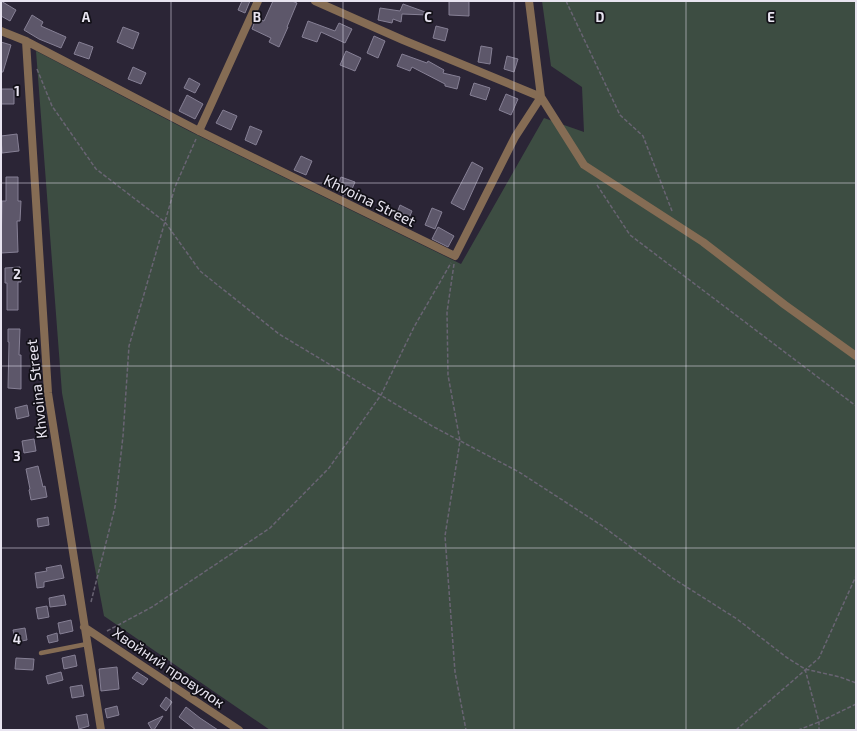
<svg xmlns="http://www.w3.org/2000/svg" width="857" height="731" viewBox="0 0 857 731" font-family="'Exo 2',sans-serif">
	<rect width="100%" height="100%" fill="#2b2536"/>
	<path fill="#3d4d42" d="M542 1H856V730H270L104 616 62 393 36 51 191 132 461 264 544 118 584 132 582 87 551 66Z"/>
	<path fill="#5d576a" stroke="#868095" d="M1 1 16 10 10 21 1 16Z
		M242 1H250L245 13 238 10Z
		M273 1H292L297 3 287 27H288L279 47 269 42 271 38 252 29 256 18 264 21Z
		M449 1H469V16L449 15Z
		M403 4 428 13V15L402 14 401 22 393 19 392 23 378 20 380 8 400 11Z
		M32 15 43 22 41 26 66 37 61 48 39 39 24 30Z
		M308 21 335 31 339 23 352 29 345 43 321 32 317 42 302 37Z
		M436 26 448 29 445 41 433 38Z
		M123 27 139 33 133 49 117 42Z
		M374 36 385 41 378 58 367 53Z
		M1 42 11 45 3 72H1Z
		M79 42 93 47 89 59 74 54Z
		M481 46 492 48 490 64 478 62Z
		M346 51 361 58 355 71 340 65Z
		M402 54 427 63 428 61 444 70 443 73 460 77 457 89 445 86V84L412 67 410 71 397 66Z
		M507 56 518 59 514 72 504 69Z
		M133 67 146 73 141 84 128 79Z
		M189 78 200 84 195 93 184 88Z
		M474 83 490 88 486 100 470 95Z
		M1 89H14V104H1Z
		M506 94 518 99 511 115 499 110Z
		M187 95 203 104 195 119 179 111Z
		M223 110 237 116 231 130 216 123Z
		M250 126 262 131 256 145 245 140Z
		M17 134 19 151 2 153 1 136Z
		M301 156 312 161 306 175 294 170Z
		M472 162 483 168 464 210 451 203Z
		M6 177H18V201H21L20 221H17L18 252 1 253 2 201H6Z
		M341 177 355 182 349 196 336 190Z
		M400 205 412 211 407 223 395 218Z
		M432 208 442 212 435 229 425 225Z
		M438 227 454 236 448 247 432 239Z
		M20 267 21 282H18V310H7V283H5V268Z
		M8 329H20L19 355H21V389L8 388 9 342H8Z
		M27 405 29 416 17 419 15 408Z
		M34 439 36 451 24 453 22 441Z
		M38 466 43 487 45 486 47 497 31 500 29 490 30 489 26 469Z
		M48 517 49 525 38 527 37 519Z
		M61 565 64 578 44 582V587L37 588 35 573 47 571 46 568Z
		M64 595 66 605 50 607 49 598Z
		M47 606 49 617 38 619 36 608Z
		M71 620 73 631 60 634 58 623Z
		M25 628 27 640 16 642 13 630Z
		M57 633 58 641 49 643 47 636Z
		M75 655 77 666 64 669 62 658Z
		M16 658 34 659 33 670 15 669Z
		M117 667 119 689 101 691 99 669Z
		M61 672 63 680 48 684 46 676Z
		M137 672 148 679 143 685 132 678Z
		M82 685 84 696 72 698 70 687Z
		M166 697 172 702 166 711 160 706Z
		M117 706 119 715 107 718 105 709Z
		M186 707 200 718 218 730H196L179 717Z
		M87 714 89 726 79 729 76 716Z
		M163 716 154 730H152L148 723Z"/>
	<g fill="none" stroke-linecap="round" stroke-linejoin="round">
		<path stroke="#696473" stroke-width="1.5" stroke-dasharray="4 2" stroke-linecap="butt" d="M566 1 620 115 643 136 672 211
			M37 69 52 106 96 169 165 222 200 271 279 334 432 426 519 472 601 525 674 579 737 619 786 657 805 669 840 677 856 683
			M597 185 630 235 856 406
			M454 264 447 312 448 375 460 441 445 536 455 672 466 730
			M91 602 115 507 123 436 129 346 175 187 196 139
			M107 631 152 607 270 528 329 468 381 395 414 327 451 263
			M805 669 819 722V730
			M736 730 819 658 856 576
			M798 730 819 722 856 704"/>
		<path stroke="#856c54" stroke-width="4.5" d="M41 653 87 644"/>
		<path stroke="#856c54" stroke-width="8" d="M315 1 403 40 541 97 584 165 703 242 785 305 856 356
			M1 31 26 41 199 131 455 256 515 137 541 97 529 1
			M26 41 48 393 101 730
			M199 131 258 1
			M84 627 239 730"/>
	</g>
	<path fill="none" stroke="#e8e4f0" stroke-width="1" stroke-opacity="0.55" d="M171 1V730M343 1V730M514 1V730M686 1V730M1 183H856M1 366H856M1 548H856"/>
	<g text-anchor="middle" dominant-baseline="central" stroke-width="3.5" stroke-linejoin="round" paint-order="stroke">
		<g font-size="15" fill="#e8e4f0" stroke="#121017">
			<text transform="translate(370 200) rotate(26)">Khvoina Street</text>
			<text transform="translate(36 389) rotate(-96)">Khvoina Street</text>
			<text transform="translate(169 667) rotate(34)">Хвойний провулок</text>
		</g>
	</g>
	<g font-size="13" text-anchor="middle" font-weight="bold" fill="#e8e4f0" stroke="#121017" stroke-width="3.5" stroke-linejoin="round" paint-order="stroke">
		<text x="86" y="22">A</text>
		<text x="257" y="22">B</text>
		<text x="428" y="22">C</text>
		<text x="600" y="22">D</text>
		<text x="771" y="22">E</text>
		<text x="17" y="96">1</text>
		<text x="17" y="279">2</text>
		<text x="17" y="461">3</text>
		<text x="17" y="644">4</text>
	</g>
	<rect width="857" height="731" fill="none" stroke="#e8e4f0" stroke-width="4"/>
</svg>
